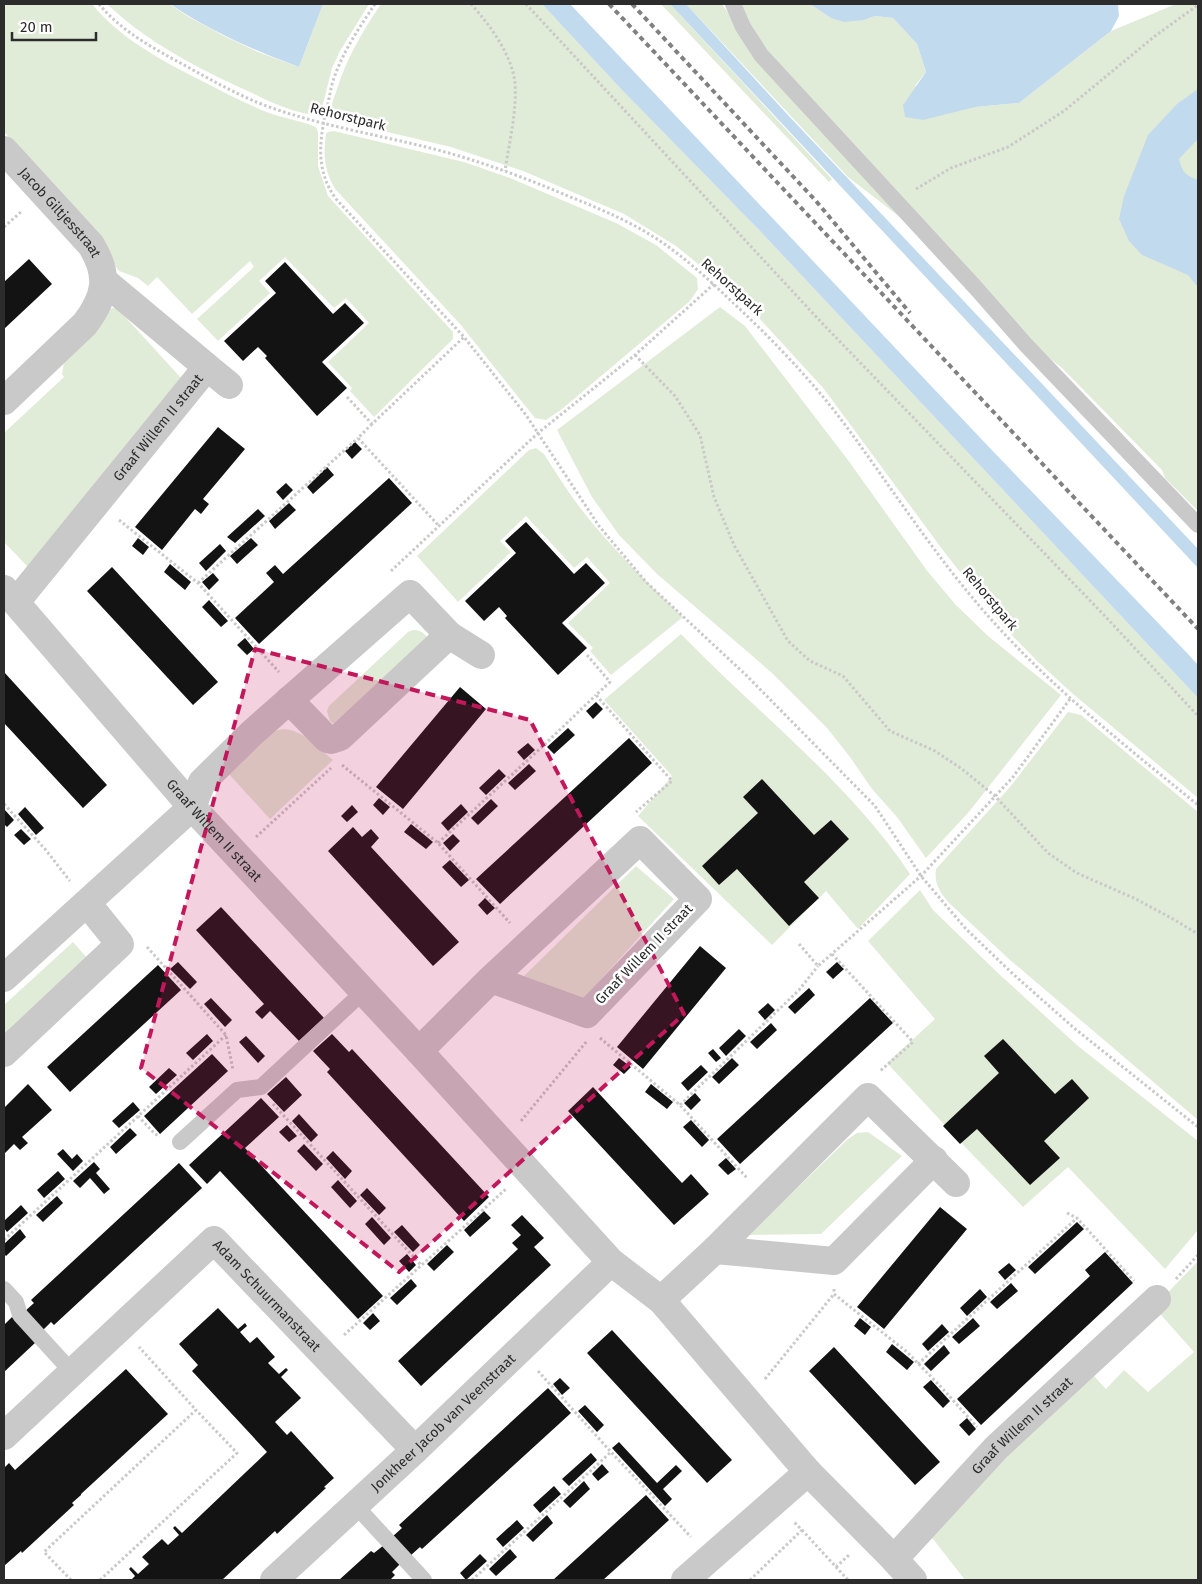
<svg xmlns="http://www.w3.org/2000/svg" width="1202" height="1584" viewBox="0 0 1202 1584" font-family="'Fira Sans',sans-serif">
	<rect width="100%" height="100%" fill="#fff"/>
	<path fill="#e1ecd8" d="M4 4H92C122 41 170 65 212 86 229 95 247 104 264 111 281 118 299 120 316 127L318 132V166L328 196 453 332V339L374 417 350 391 352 388 328 362 369 323 346 298 334 308 285 257 259 281 270 293 218 341 197 319 254 267 250 261 192 314 157 277 148 286 138 278 119 271 113 263 94 229 4 132Z
		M107 4H169L189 17 224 36 258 52 299 67 323 4H369L340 51 332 68 321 112 316 115C293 113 270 102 250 92 199 69 148 43 107 4Z
		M381 4H542L620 88 759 230 1198 698V798L1073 694 1038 662 1003 626 945 553 824 389 759 318 709 273 676 246 624 214 523 171 451 147 332 119C329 111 333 100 336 92 346 59 362 32 381 4Z
		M661 4H670L832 179 829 182Z
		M686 4H722L730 16 737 4H810L831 18 864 20 875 16 893 18 917 44 926 72 915 86 975 107 1019 103 1111 31 1176 4H1198V511L1165 478 1162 470 1062 368 1040 351 949 253 929 249 905 221 848 177Z
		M334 131 464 162 510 178 616 223 656 245 697 278 698 289 690 301 562 409 546 420 535 418 460 324 336 190C324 172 323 155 326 134L328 132Z
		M720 307 745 326 848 460 928 572 956 605 988 636 1061 695 968 813 926 858 897 817 872 789 850 757 827 728 772 673 657 574 619 535 592 497 557 430Z
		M112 308H117L182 379 29 565 27 566 4 542V433L64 377 62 374 64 362 97 330 108 312Z
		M536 448 544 454C555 471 566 489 578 505 609 546 646 581 683 617L611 675 590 651 593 648 568 623 610 583 587 557 574 568 526 516 500 541 511 552 458 602 417 556 529 450Z
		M413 630C420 630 423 632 427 637L334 724 330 721 327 711 329 706 408 632Z
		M681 634C757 713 849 782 910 874L858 929 826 891 772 945 638 816 672 776 604 700Z
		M1068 712 1081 715 1198 812V1120L1010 960 948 902C939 891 934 883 936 869L1010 787Z
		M283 729C303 730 318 747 333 760L270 819 227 772 274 731Z
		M636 866 674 899 583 999 524 976Z
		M920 890 933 910 999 974 1078 1046 1198 1141V1230L1165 1269 1068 1167 1023 1207 969 1151 887 1063 935 1019 868 941Z
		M73 942 95 967 4 1052V1005Z
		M868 1132 902 1156 821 1234 748 1235 848 1139 857 1133Z
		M1198 1261V1580H965L926 1530 1090 1372 1106 1389 1124 1370 1148 1392 1194 1352 1154 1307Z"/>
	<path fill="#c2daed" d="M170 4H169H323L299 67C253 50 210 31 170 4Z
		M542 4H570L987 445 1188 654 1198 665V698L759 230 620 88Z
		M670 4H686L787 114 1198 549V568Z
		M810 4H1118L1119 16 1111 31 1019 103 975 107 923 120 905 117 903 105 926 72 917 44 893 18 875 16 864 20 844 22 831 18Z
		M1198 89V139L1179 159C1182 172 1186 176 1198 180V285H1196L1188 275 1142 255 1129 241 1119 219 1124 196 1148 135 1177 104Z"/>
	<path fill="#131313" d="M29 259 52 284 4 329V282Z
		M285 262 333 314 345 303 364 323 322 362 347 388 317 416 265 358 267 356 258 347 243 361 224 341 276 293 265 281Z
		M218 427 245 449 203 499 209 504 201 514 195 509 162 550 135 527Z
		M355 442 362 449 352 459 345 451Z
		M327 467 334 475 313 494 307 487Z
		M389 478 412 503 259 644 235 618 274 582 266 573 275 565 283 574Z
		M286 483 293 490 283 500 276 492Z
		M289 503 296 510 275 529 269 521Z
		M258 509 265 516 235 543 227 537Z
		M526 522 574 574 586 563 605 583 562 623 587 648 558 675 505 618 507 616 499 607 484 621 465 601 516 553 505 541Z
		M138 538 149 547 143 555 132 546Z
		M251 538 258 545 237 564 230 556Z
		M220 544 226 551 206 571 199 563Z
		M170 564 191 582 185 590 164 572Z
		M112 567 218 682 193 705 87 591Z
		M213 573 219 580 209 590 202 582Z
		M209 600 228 621 221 627 202 607Z
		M245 638 254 649 247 655 237 645Z
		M4 672 107 785 83 808 4 723Z
		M460 687 486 709 403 809 376 787Z
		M596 702 603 709 593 719 586 711Z
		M568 728 575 735 554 754 547 747Z
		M629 738 652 763 500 904 476 879Z
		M528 743 535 750 524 760 517 752Z
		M529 764 536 771 515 790 508 783Z
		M499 769 506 776 486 795 479 788Z
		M762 779 814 835 831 820 849 839 804 882 819 898 789 926 737 869 719 885 702 866 758 813 743 797Z
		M379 798 390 807 383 815 373 805Z
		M491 799 498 806 478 825 471 818Z
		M461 804 468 812 448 831 441 823Z
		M352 805 358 812 347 822 341 816Z
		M25 807 44 828 36 835 18 814Z
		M4 809 14 820 7 827 4 824Z
		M411 824 433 842 426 849 404 832Z
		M353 827 362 837 371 829 379 838 371 847 459 942 433 966 328 851Z
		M21 829 31 839 24 845 14 835Z
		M453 834 460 841 450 851 443 843Z
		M450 860 469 880 461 887 442 867Z
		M485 898 495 908 487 915 478 905Z
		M221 907 324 1018 299 1041 270 1011 262 1019 255 1012 264 1004 196 930Z
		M700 946 726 968 643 1069 617 1047Z
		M178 962 197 982 190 989 170 969Z
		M837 962 844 969 833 979 826 972Z
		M158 965 181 990 70 1092 47 1067Z
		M809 988 815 995 795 1014 788 1007Z
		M211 998 232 1020 225 1027 204 1004Z
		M870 998 893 1023 740 1164 717 1139Z
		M768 1003 775 1010 765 1020 758 1012Z
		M771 1023 777 1030 757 1049 750 1042Z
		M739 1029 746 1036 726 1056 719 1048Z
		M207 1034 213 1041 193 1060 186 1053Z
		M332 1034 349 1052 352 1049 489 1197 464 1221 327 1072 330 1069 313 1051Z
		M246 1036 265 1056 258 1063 239 1042Z
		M1003 1039 1055 1094 1072 1079 1089 1098 1044 1141 1060 1158 1030 1185 977 1129 960 1144 943 1126 999 1073 984 1056Z
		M713 1049 721 1058 716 1062 708 1053Z
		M212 1054 228 1071 160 1134 144 1116Z
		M619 1058 631 1067 624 1074 613 1065Z
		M732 1058 739 1065 719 1084 712 1077Z
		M701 1065 708 1072 688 1091 681 1083Z
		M169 1068 177 1075 156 1094 149 1087Z
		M286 1077 302 1095 284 1112 267 1094Z
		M28 1084 52 1110 22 1137 28 1143 20 1150 14 1144 4 1154V1108Z
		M651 1084 673 1102 667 1109 645 1092Z
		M593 1087 682 1183 691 1174 709 1194 674 1225 568 1111Z
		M695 1093 701 1100 691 1110 684 1103Z
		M261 1098 279 1117 245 1148 383 1296 358 1319 220 1171 207 1184 189 1165Z
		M133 1102 140 1110 119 1128 112 1121Z
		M299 1114 318 1135 311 1142 292 1121Z
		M691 1120 709 1140 702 1147 683 1127Z
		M287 1125 297 1136 289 1142 279 1132Z
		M130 1128 137 1135 116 1154 110 1147Z
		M304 1144 323 1164 316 1171 297 1151Z
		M63 1149 72 1159 77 1154 83 1161 73 1171 57 1154Z
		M333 1151 352 1171 345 1179 326 1158Z
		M726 1158 736 1169 728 1175 718 1165Z
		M94 1162 100 1169 96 1173 110 1189 104 1194 90 1178 80 1188 73 1181Z
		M179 1163 202 1188 54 1325 51 1322 42 1331 24 1312 34 1303 31 1300Z
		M58 1171 65 1179 44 1198 37 1190Z
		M338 1180 357 1201 350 1208 331 1187Z
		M367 1188 386 1208 379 1215 360 1195Z
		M57 1196 63 1203 43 1222 36 1215Z
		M21 1205 28 1213 7 1232 4 1228V1221Z
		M940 1207 967 1229 884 1329 857 1307Z
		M484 1211 491 1218 470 1237 464 1230Z
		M522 1215 544 1238 534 1247 551 1265 421 1386 398 1361 518 1249 512 1243 521 1235 511 1225Z
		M372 1217 391 1238 384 1245 365 1224Z
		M1077 1222 1084 1229 1035 1274 1028 1267Z
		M402 1225 420 1245 413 1252 394 1232Z
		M20 1229 26 1237 6 1256 4 1254V1244Z
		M447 1245 454 1252 434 1271 427 1264Z
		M1105 1252 1133 1283 981 1425 957 1399 1090 1276 1085 1270Z
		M407 1254 416 1265 409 1272 399 1261Z
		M1009 1263 1016 1270 1005 1280 998 1272Z
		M411 1279 417 1286 397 1305 390 1298Z
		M1011 1283 1018 1291 997 1309 990 1302Z
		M980 1289 987 1297 967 1316 960 1308Z
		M218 1308 238 1329 245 1323 247 1326 240 1332 250 1343 257 1337 275 1357 268 1363 279 1374 286 1368 288 1370 281 1377 301 1398 275 1422 287 1435 291 1431 334 1478 324 1487 326 1488 277 1534 275 1531 222 1580H131L135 1576 129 1569 131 1567 138 1574 149 1564 142 1557 162 1539 168 1545 179 1535 173 1528 175 1526 182 1533 267 1452 192 1371 198 1365 179 1344Z
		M373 1313 380 1321 370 1330 363 1323Z
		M12 1317 36 1342 4 1372V1325Z
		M860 1318 871 1327 865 1335 854 1326Z
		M973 1318 980 1326 959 1344 952 1337Z
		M942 1324 949 1332 928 1351 922 1344Z
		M612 1330 732 1460 707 1483 587 1353Z
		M892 1344 914 1362 907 1370 886 1352Z
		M944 1345 950 1353 931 1371 924 1364Z
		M834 1347 940 1462 915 1485 809 1371Z
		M126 1369 168 1414 81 1494V1495L72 1503 74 1505 22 1553 21 1551 4 1566V1468L9 1463 15 1470Z
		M560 1378 570 1388 562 1395 553 1384Z
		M931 1380 950 1401 943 1408 923 1387Z
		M548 1388 571 1413 422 1549 420 1547 410 1556 392 1537 402 1528 399 1525Z
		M585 1405 604 1425 597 1432 578 1411Z
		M967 1418 976 1429 969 1436 959 1425Z
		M619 1442 657 1483 676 1465 682 1471 663 1489 672 1499 665 1506 612 1448Z
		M591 1453 597 1460 569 1486 562 1479Z
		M602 1464 609 1472 598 1481 592 1474Z
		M584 1481 590 1489 570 1508 563 1501Z
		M554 1486 561 1494 540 1513 533 1505Z
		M646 1495 669 1520 632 1554 603 1580H553Z
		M547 1515 553 1523 533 1542 526 1535Z
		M517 1520 524 1528 503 1547 496 1539Z
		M384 1545 401 1563 392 1572 395 1575 390 1580H339L371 1551 374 1553Z
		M510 1549 517 1557 496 1576 489 1569Z
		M480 1554 487 1561 466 1580 460 1573Z"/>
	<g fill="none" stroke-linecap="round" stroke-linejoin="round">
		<path stroke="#c9c9c9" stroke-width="3" stroke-dasharray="2.5 2.5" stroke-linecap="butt" d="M99 4C121 31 153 48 184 65 213 81 241 97 272 108 321 125 372 134 422 146 472 158 521 176 568 196 601 209 634 223 663 243 686 259 707 278 727 297 770 337 811 379 846 426 888 483 926 542 971 596 1037 676 1118 740 1198 805
			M375 4C359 28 342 53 333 81 330 91 329 101 326 111 319 143 316 171 336 199L464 337 526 415 599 526 646 582 746 675 875 806 921 876 966 929 1013 974 1074 1028 1198 1127
			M471 4C490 25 512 55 515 83 517 112 509 143 505 171
			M526 4 821 322 1104 615 1198 716
			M916 189 951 168 1008 147 1064 111 1155 36 1198 5
			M4 227 22 211
			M635 355 675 396 700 435 714 497 734 545 788 641 810 661 843 676 890 731 935 751 962 769 995 796 1048 853 1077 873 1136 899 1173 919 1198 934
			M347 397 372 424 464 337
			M372 424 358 438 439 526
			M119 520 198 583 279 672
			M391 571 538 433 635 355 714 284
			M198 583 358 438
			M587 655 610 682 596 695 672 781 636 812
			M342 765 438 843 510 923
			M4 804 45 849 70 881
			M256 837 331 768
			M438 843 544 745 596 695
			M799 944 818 966 921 876 1013 777 1070 699
			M147 947 226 1035 233 1070
			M832 954 913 1042 879 1072
			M600 1038 680 1105 747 1178
			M273 1104 421 1265
			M680 1105 799 990 818 966
			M138 1116 155 1134 160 1136
			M521 1121 587 1041
			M1067 1213 1077 1218 1134 1281
			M4 1240 226 1035
			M1176 1279 1198 1255
			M834 1289V1294L907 1352 942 1388 977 1427
			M344 1335 506 1189
			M918 1364 1077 1218
			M538 1371 611 1452 691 1537
			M765 1379 834 1294
			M802 1530 848 1580
			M836 1567 850 1554
			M71 1580 44 1552 196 1410 139 1347
			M100 1580 237 1453 196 1410
			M472 1580 611 1452
			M750 1580 802 1530 794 1522"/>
		<path stroke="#c9c9c9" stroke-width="16" d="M733 4 743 27 761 55 975 287 1026 345 1198 525
			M180 1142 237 1090 261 1087 363 992
			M4 1289 16 1302 20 1315 72 1372
			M355 1505 424 1580"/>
		<g stroke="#c9c9c9" stroke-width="28">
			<path id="s1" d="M4 150 91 245C110 276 106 296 85 324L4 401"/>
			<path d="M104 281 207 367"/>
			<path id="s2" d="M4 589 192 807 419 1051 611 1262 661 1300 808 1472 894 1559 913 1580"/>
			<path id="s3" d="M16 602 207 367 229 385"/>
			<path d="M289 700 327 739 331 740 340 737 449 635"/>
			<path d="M4 978 192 807 202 782 252 733 410 594 449 635 481 655"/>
			<path d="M419 1051 491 979 640 840 698 899 587 1014 491 979"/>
			<path d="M4 1053 120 944 87 903"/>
			<path d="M715 1250 834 1261 934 1160"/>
			<path d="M661 1300 715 1250 868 1097 956 1183"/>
			<path id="s4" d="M4 1436 214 1240 415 1450"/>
			<path id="s5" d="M894 1559 996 1448 1157 1299"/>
			<path id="s6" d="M274 1580 415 1450 611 1262"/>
			<path d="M685 1580 808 1472"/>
		</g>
		<path stroke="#818181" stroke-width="4" stroke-dasharray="5 4" stroke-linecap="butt" d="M609 4 1198 629
			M632 4 816 201 910 313"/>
	</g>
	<path fill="#c2185b" fill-opacity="0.2" stroke="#c2185b" stroke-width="4" stroke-dasharray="10 6" stroke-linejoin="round" d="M255 649 530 720 684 1014 399 1272 141 1068Z"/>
	<g text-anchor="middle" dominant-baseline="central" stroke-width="5" stroke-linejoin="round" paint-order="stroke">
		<g font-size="14" fill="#2c2c2c" stroke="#fff">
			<text transform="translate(348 117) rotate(14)">Rehorstpark</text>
			<text stroke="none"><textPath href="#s1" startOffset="84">Jacob Giltjesstraat</textPath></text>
			<text transform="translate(732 287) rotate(42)">Rehorstpark</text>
			<text stroke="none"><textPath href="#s3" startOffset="225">Graaf Willem II straat</textPath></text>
			<text transform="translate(990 599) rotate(50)">Rehorstpark</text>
			<text stroke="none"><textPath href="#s2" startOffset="320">Graaf Willem II straat</textPath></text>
			<text transform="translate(644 954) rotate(-46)">Graaf Willem II straat</text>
			<text stroke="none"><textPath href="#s4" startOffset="364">Adam Schuurmanstraat</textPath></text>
			<text stroke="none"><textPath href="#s6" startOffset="231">Jonkheer Jacob van Veenstraat</textPath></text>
			<text stroke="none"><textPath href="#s5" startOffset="185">Graaf Willem II straat</textPath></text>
		</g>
	</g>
	<rect width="1202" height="1584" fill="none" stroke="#2c2c2c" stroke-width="10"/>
	<path d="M12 32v8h84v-8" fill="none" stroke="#2c2c2c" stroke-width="2.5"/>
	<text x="20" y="32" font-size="15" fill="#2c2c2c" stroke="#ffffff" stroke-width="4" paint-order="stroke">20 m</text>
</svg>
